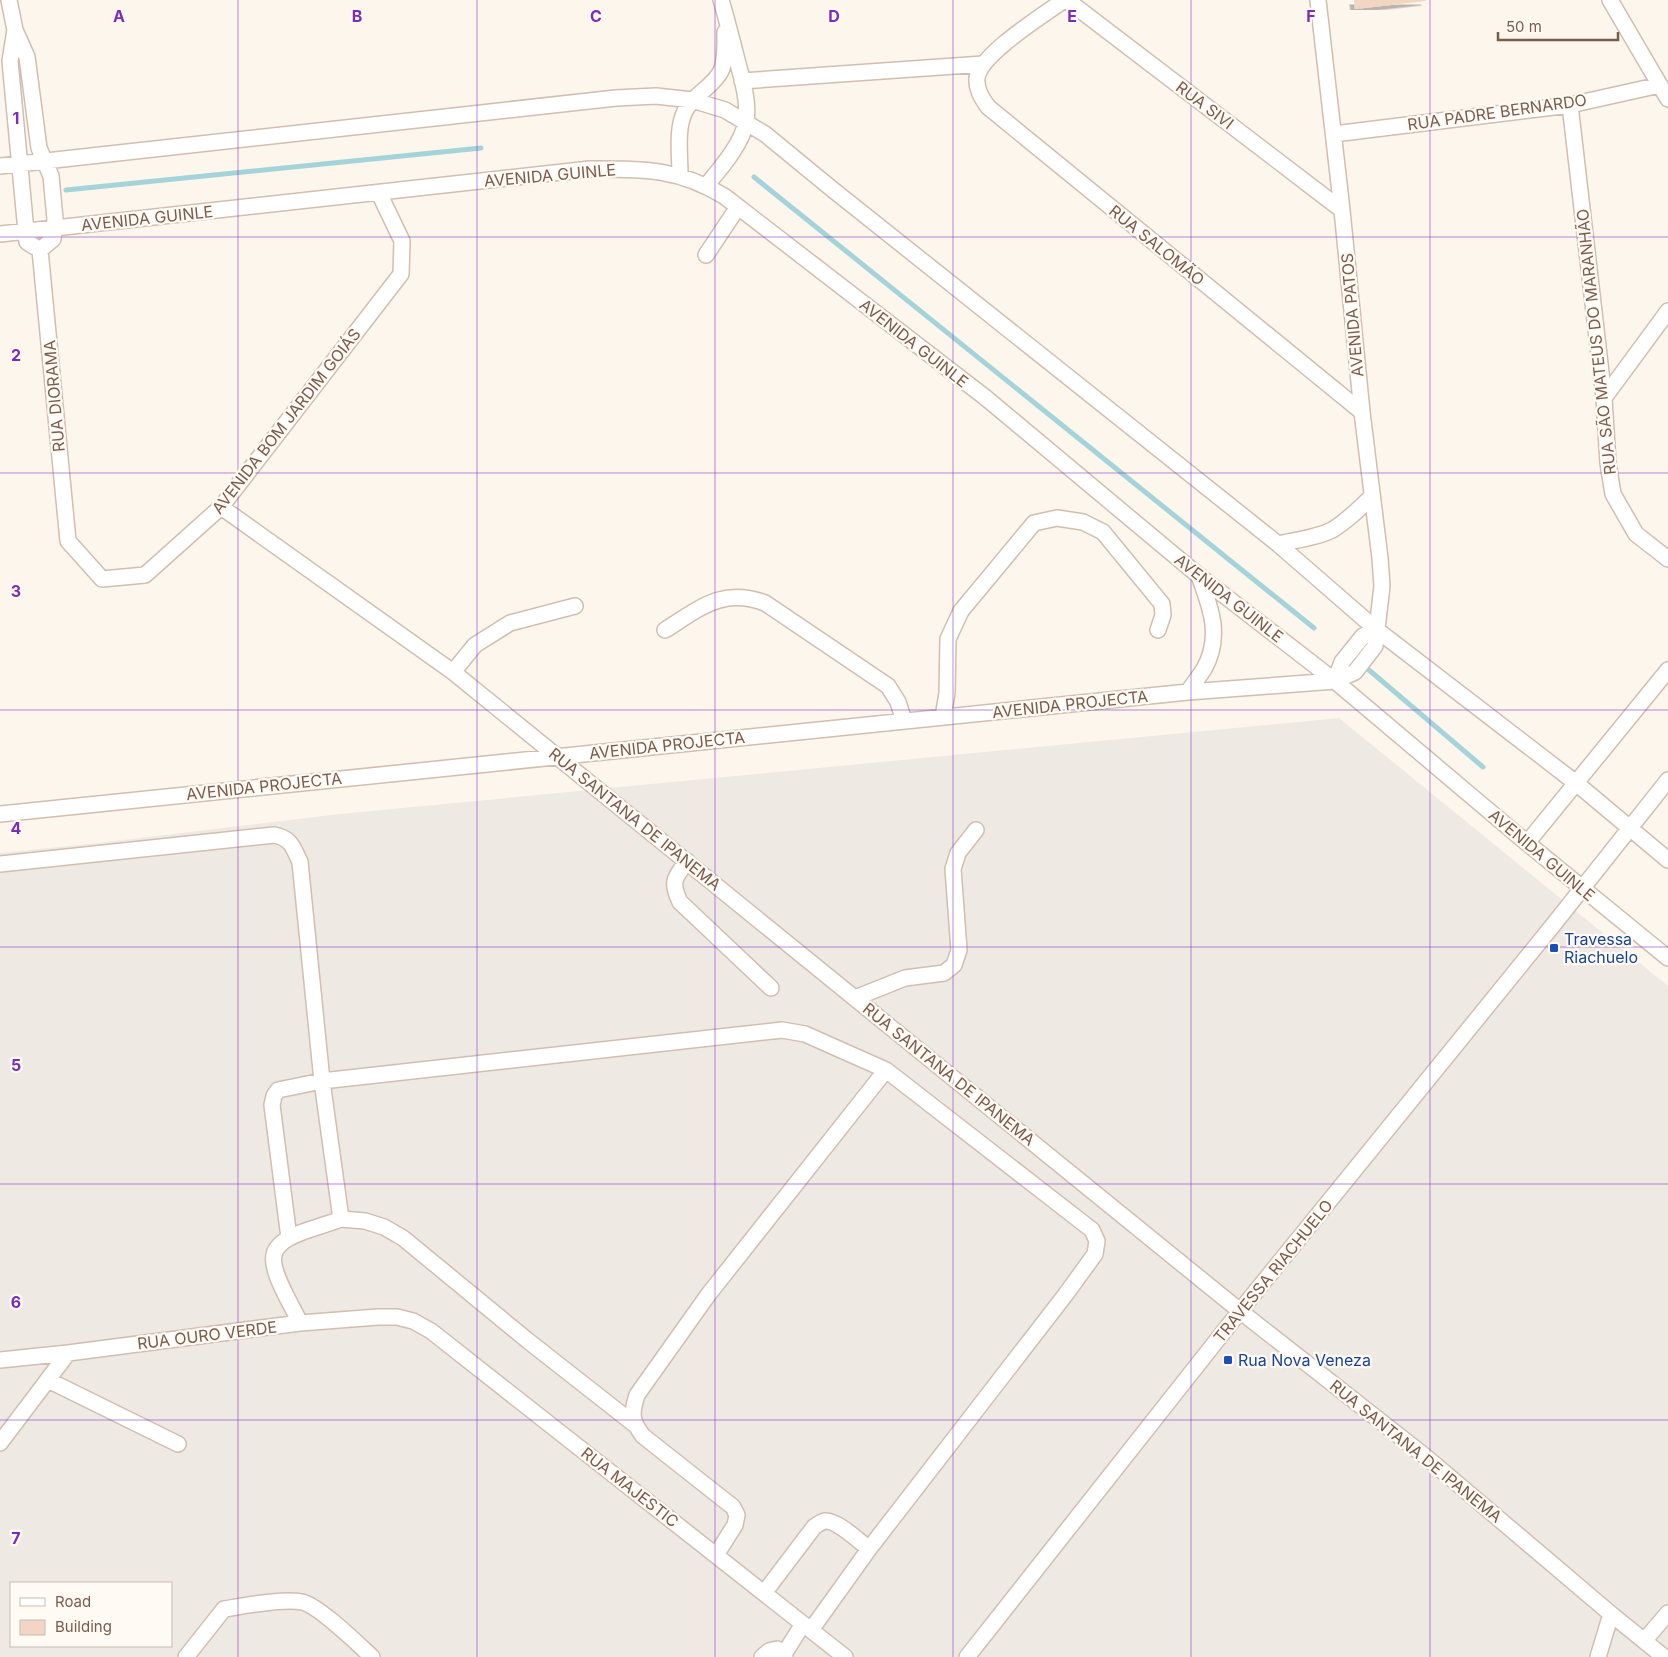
<svg xmlns="http://www.w3.org/2000/svg" width="1668" height="1657" viewBox="0 0 1668 1657" font-family="Inter,sans-serif">
	<defs>
		<filter id="shadow"><feDropShadow dx="-4.5" dy="4.5" stdDeviation="0" flood-color="#0004"/></filter>
	</defs>
	<rect width="100%" height="100%" fill="#fdf6ec"/>
	<path fill="#efe9e4" fill-rule="evenodd" d="M1339 718 1668 986V1657H0V853L99 843 340 814ZM11 1583H171V1646H11Z"/>
	<g fill="none" stroke-linecap="round" stroke-linejoin="round">
		<path stroke="#a5d3da" stroke-width="5" d="M754 177 1314 628
			M66 190 481 148
			M1369 670 1483 767"/>
	</g>
	<path fill="#f3d5c3" filter="url(#shadow)" d="M1354 0H1426V1L1355 9Z"/>
	<g fill="none" stroke-linecap="round" stroke-linejoin="round">
		<defs>
			<path id="minor" d="M9 0 15 30 27 57 39 148 51 176 55 219 53 239 40 250
				M1064 0C1044 15 980 54 977 78 976 90 982 98 988 107L1362 412
				M1067 0 1342 210
				M1610 0 1668 99
				M15 30 10 61 27 242 40 250
				M742 81 983 64
				M1570 105 1604 398 1608 463 1613 494 1636 534 1668 559
				M1334 134 1570 105 1660 85
				M0 166 616 98 656 96 692 100 725 110 765 134 832 189 1278 544 1377 630 1576 783 1668 860
				M680 175C680 155 676 129 685 111 694 94 713 87 721 71 726 60 725 44 725 32
				M706 186C720 169 743 143 746 121 749 101 742 79 737 60 732 40 727 20 721 0
				M0 234 590 169C644 169 677 168 724 196L986 398 1198 575 1335 681 1527 843 1668 958
				M40 250 68 541 102 579 145 575 221 507 401 274 402 241 379 193
				M706 255 738 207
				M1604 398 1668 311
				M221 507 453 672 1240 1311 1426 1457 1611 1614 1664 1657
				M1278 544C1296 540 1316 538 1332 530 1347 521 1359 509 1371 497
				M665 630C700 608 723 587 765 603L888 686 898 702 904 721
				M453 672 475 645 510 623 575 606
				M1335 681 1342 662 1363 636 1377 630
				M1188 692C1193 684 1199 677 1204 669 1222 637 1211 608 1199 576
				M943 717 947 693 948 639 961 611 1034 523 1057 518 1083 522 1103 532 1162 604 1163 615 1158 630
				M0 814 1188 692 1335 681 1355 672 1375 646 1382 586 1380 558 1362 412 1342 210 1318 0
				M1527 843 1668 670
				M687 861C675 878 670 881 680 902L771 988
				M0 864 274 835C291 838 293 847 300 862L322 1081 341 1219C326 1225 303 1230 289 1238 283 1241 275 1248 274 1255 270 1272 293 1307 300 1323
				M855 998 905 978 944 973 954 965 959 950 953 869 958 853 976 830
				M341 1219 365 1221 384 1227 403 1238 527 1340 634 1424
				M289 1238 272 1105 274 1096 278 1090 322 1081 782 1030 805 1034 886 1070 1092 1230 1097 1241 1095 1254 1066 1294 869 1549
				M0 1360 68 1353 300 1323 378 1317H397L413 1321 431 1331 845 1657
				M48 1380 178 1444
				M0 1443 68 1353
				M716 1555 735 1525 737 1515 733 1507 643 1436C631 1420 631 1414 637 1395L708 1295 886 1070
				M764 1593 814 1527C818 1524 821 1522 825 1521 837 1520 859 1541 869 1549L811 1630
				M1644 1641 1668 1613
				M784 1654 803 1624
				M186 1657 224 1609C243 1606 284 1598 302 1602 318 1605 358 1644 372 1657
				M762 1657 769 1651 777 1649 784 1654 785 1657
				M967 1657 1240 1311 1554 924 1668 780
				M1598 1657 1611 1614"/>
		</defs>
		<use href="#minor" stroke="#d1beb0" stroke-width="18"/>
		<use href="#minor" stroke="#fff" stroke-width="15"/>
	</g>
	<path fill="none" stroke="#7b2cbf" stroke-width="1" stroke-opacity="0.55" d="M238 0V1657M477 0V1657M715 0V1657M953 0V1657M1191 0V1657M1430 0V1657M0 237H1668M0 473H1668M0 710H1668M0 947H1668M0 1184H1668M0 1420H1668"/>
	<g fill="#1a4fb4" stroke="#fffaf3" stroke-width="2">
		<rect x="1549" y="943" width="10" height="10" rx="2.5"/>
		<rect x="1223" y="1355" width="10" height="10" rx="2.5"/>
	</g>
	<g text-anchor="middle" dominant-baseline="central" stroke-width="4.5" stroke-linejoin="round" paint-order="stroke">
		<g font-size="16" fill="#7a5c4d" stroke="#fffaf3">
			<text transform="translate(1205 105) rotate(37)">RUA SIVI</text>
			<text transform="translate(1497 112) rotate(-8)">RUA PADRE BERNARDO</text>
			<text transform="translate(550 175) rotate(-5)">AVENIDA GUINLE</text>
			<text transform="translate(147 218) rotate(-6)">AVENIDA GUINLE</text>
			<text transform="translate(1157 245) rotate(39)">RUA SALOMÃO</text>
			<text transform="translate(1352 315) rotate(-95)">AVENIDA PATOS</text>
			<text transform="translate(1596 342) rotate(-96)">RUA SÃO MATEUS DO MARANHÃO</text>
			<text transform="translate(914 343) rotate(38)">AVENIDA GUINLE</text>
			<text transform="translate(54 396) rotate(-95)">RUA DIORAMA</text>
			<text transform="translate(286 421) rotate(-52)">AVENIDA BOM JARDIM GOIÁS</text>
			<text transform="translate(1229 598) rotate(38)">AVENIDA GUINLE</text>
			<text transform="translate(1070 704) rotate(-6)">AVENIDA PROJECTA</text>
			<text transform="translate(667 745) rotate(-6)">AVENIDA PROJECTA</text>
			<text transform="translate(264 786) rotate(-6)">AVENIDA PROJECTA</text>
			<text transform="translate(635 819) rotate(39)">RUA SANTANA DE IPANEMA</text>
			<text transform="translate(1542 855) rotate(40)">AVENIDA GUINLE</text>
			<text transform="translate(949 1074) rotate(39)">RUA SANTANA DE IPANEMA</text>
			<text transform="translate(1273 1271) rotate(-51)">TRAVESSA RIACHUELO</text>
			<text transform="translate(207 1335) rotate(-7)">RUA OURO VERDE</text>
			<text transform="translate(1416 1451) rotate(39)">RUA SANTANA DE IPANEMA</text>
			<text transform="translate(630 1487) rotate(38)">RUA MAJESTIC</text>
		</g>
		<g font-size="16" fill="#164399" stroke="#fffaf3" text-anchor="start">
			<text x="1564" y="939">Travessa<tspan x="1564" dy="18">Riachuelo</tspan></text>
			<text x="1238" y="1360">Rua Nova Veneza</text>
		</g>
	</g>
	<g font-size="16" text-anchor="middle" font-weight="bold" fill="#7b2cbf" stroke="#fffaf3" stroke-width="4.5" stroke-linejoin="round" paint-order="stroke">
		<text x="119" y="22">A</text>
		<text x="357" y="22">B</text>
		<text x="596" y="22">C</text>
		<text x="834" y="22">D</text>
		<text x="1072" y="22">E</text>
		<text x="1311" y="22">F</text>
		<text x="16" y="124">1</text>
		<text x="16" y="361">2</text>
		<text x="16" y="597">3</text>
		<text x="16" y="834">4</text>
		<text x="16" y="1071">5</text>
		<text x="16" y="1308">6</text>
		<text x="16" y="1544">7</text>
	</g>
	<rect x="10" y="1582" width="162" height="65" fill="#fffaf3" stroke="#cabbb1"/>
	<rect x="20" y="1598" width="25" height="8" fill="#ffffff" stroke="#cabbb1"/>
	<text x="55" y="1607" font-size="15" fill="#7a5c4d">Road</text>
	<rect x="20" y="1620" width="25" height="15" fill="#f3d5c3" stroke="#cabbb1"/>
	<text x="55" y="1632" font-size="15" fill="#7a5c4d">Building</text>
	<path d="M1498 32v8h120v-8" fill="none" stroke="#7a5c4d" stroke-width="2.5"/>
	<text x="1506" y="32" font-size="15" fill="#7a5c4d" stroke="#fffaf3" stroke-width="4" paint-order="stroke">50 m</text>
</svg>
